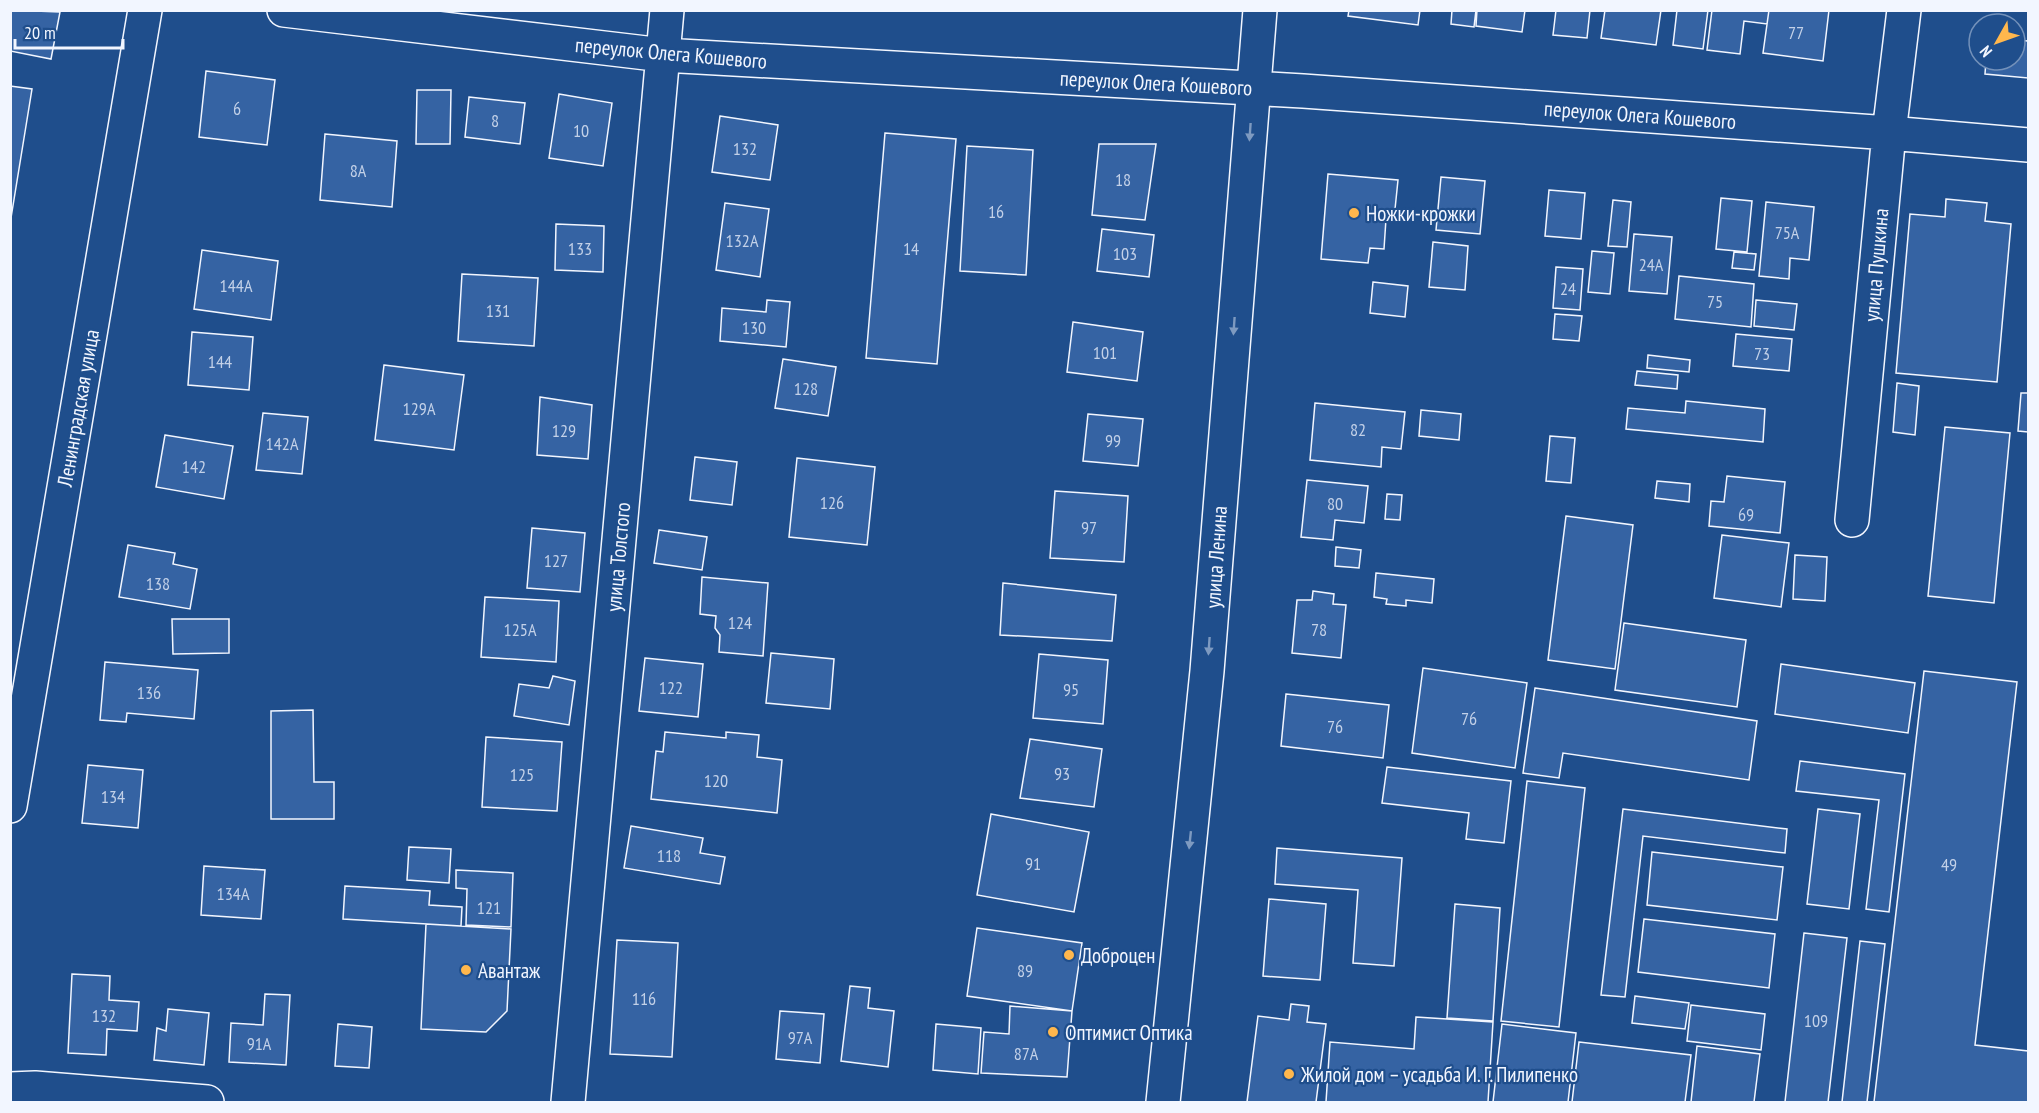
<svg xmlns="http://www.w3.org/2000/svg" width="2039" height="1113" viewBox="0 0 2039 1113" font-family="'PT Sans Narrow',sans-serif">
	<rect width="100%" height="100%" fill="#1f4e8c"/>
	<path fill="#3563a3" stroke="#f2f6ff" stroke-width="1.5" d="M10 10 60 12 51 59 10 51Z
		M1349 10H1420L1418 25 1348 16Z
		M1452 10H1476L1474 27 1451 24Z
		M1477 10H1525L1522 32 1476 26Z
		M1556 10H1590L1587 38 1553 35Z
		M1605 10H1661L1656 45 1601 38Z
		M1677 10H1708L1703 49 1673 45Z
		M1712 10H1769L1767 24 1744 21 1740 54 1707 50Z
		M1769 10H1829L1823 61 1763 53Z
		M2015 40 2028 41V78L1985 74 1986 60H2015Z
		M206 71 275 80 267 145 199 137Z
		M10 86 32 89 10 224Z
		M417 90H451L450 144H416Z
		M559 94 612 103 603 166 549 158Z
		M469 97 525 103 520 144 465 137Z
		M720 116 778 125 770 180 712 172Z
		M885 133 956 139 937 364 866 358Z
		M325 134 397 141 392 207 320 200Z
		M1099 144H1156L1145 220 1092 215Z
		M967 146 1033 150 1026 275 960 271Z
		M1328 174 1398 180 1394 219H1386L1384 249 1370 248 1368 263 1321 259Z
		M1441 177 1485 181 1480 234 1436 230Z
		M1549 190 1585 193 1581 239 1545 236Z
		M1721 198 1752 201 1747 252 1716 249Z
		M1946 199 1987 203 1985 221 2011 224 1997 382 1896 373 1910 214 1945 217Z
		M1613 200 1631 202 1627 247 1608 246Z
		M1766 202 1814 207 1809 260 1790 258 1789 279 1759 276Z
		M725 203 769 209 760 277 716 270Z
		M556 224 604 226 603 272 555 270Z
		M1102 229 1154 235 1149 277 1097 271Z
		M1634 234 1672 237 1667 294 1629 291Z
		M1433 242 1468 246 1465 290 1429 287Z
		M202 250 278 261 271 320 194 309Z
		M1592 251 1614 253 1610 294 1588 292Z
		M1734 252 1756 254 1754 270 1732 268Z
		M1556 267 1583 269 1580 310 1553 308Z
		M462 274 538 278 534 346 458 341Z
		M1679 276 1754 284 1751 327 1675 319Z
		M1373 282 1408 286 1405 317 1370 313Z
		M767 300 790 302 786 347 720 341 722 308 766 312Z
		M1756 300 1797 304 1794 330 1754 326Z
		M1555 314 1582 316 1579 341 1553 339Z
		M1073 322 1143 332 1137 381 1067 372Z
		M192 332 253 337 249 390 188 385Z
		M1736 334 1792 339 1789 371 1733 366Z
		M1648 355 1690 360 1689 372 1647 368Z
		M783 359 836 367 828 416 775 408Z
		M384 365 464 375 454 450 375 440Z
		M1637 371 1678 375 1677 389 1635 385Z
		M1897 383 1919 386 1915 435 1893 432Z
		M2021 393H2028V432L2018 431Z
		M540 397 592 405 588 459 537 455Z
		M1686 401 1765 409 1763 442 1626 429 1628 408 1685 413Z
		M1315 403 1405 412 1401 449 1382 447 1381 467 1310 460Z
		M1421 410 1461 414 1459 440 1419 436Z
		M263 413 308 417 302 474 256 470Z
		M1088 414 1143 419 1138 466 1083 461Z
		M1945 427 2010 433 1994 603 1928 596Z
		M165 435 233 446 224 499 156 487Z
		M1550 436 1575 438 1571 483 1546 481Z
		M695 457 737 462 732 505 690 500Z
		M797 458 875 467 867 545 789 537Z
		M1727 476 1785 482 1780 533 1709 526 1711 501 1724 502Z
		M1307 480 1368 486 1364 523 1335 520 1333 540 1301 537Z
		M1657 481 1690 484 1689 502 1655 498Z
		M1055 491 1128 496 1124 562 1050 558Z
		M1387 494 1402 495 1400 520 1385 519Z
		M1566 516 1633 525 1615 669 1548 660Z
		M532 528 585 533 580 592 527 588Z
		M659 530 707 537 702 570 654 563Z
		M1722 535 1789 543 1781 607 1714 598Z
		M128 545 175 553 173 564 197 569 190 609 119 597Z
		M1336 547 1361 550 1359 568 1335 566Z
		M1795 555 1827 557 1825 601 1793 599Z
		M1376 573 1434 579 1432 603 1406 600V606L1386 604 1387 599 1374 597Z
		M702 577 768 583 763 656 719 652 720 635 715 628 716 616 700 614Z
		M1003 583 1116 595 1112 641 1000 635Z
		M1313 591 1334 594 1333 604 1346 605 1341 658 1292 653 1297 600H1312Z
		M485 597 559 601 556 662 481 657Z
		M172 619H229V653L173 654Z
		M1624 623 1746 640 1737 707 1615 690Z
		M771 653 834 659 830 709 766 703Z
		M1039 654 1108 660 1103 724 1033 718Z
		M645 658 703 664 698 717 639 711Z
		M105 662 198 670 194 719 127 713 126 722 100 720Z
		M1781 664 1915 683 1908 733 1775 714Z
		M1423 668 1527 683 1515 768 1412 753Z
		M1924 671 2017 682 1975 1045 2028 1051V1102H1874Z
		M553 676 575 681 569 725 514 716 519 684 549 688Z
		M1535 688 1757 721 1749 780 1563 753 1559 778 1523 773Z
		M1286 694 1389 705 1383 758 1281 746Z
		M313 710 314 782H334V819H271V711Z
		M665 732 726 738V732L759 735 757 757 782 760 777 813 651 799 656 751 663 752Z
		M486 737 562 742 557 811 482 807Z
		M1030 739 1102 749 1094 807 1020 798Z
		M1800 761 1905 774 1889 912 1866 909 1879 800 1796 791Z
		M88 765 143 770 138 828 82 823Z
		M1387 767 1511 781 1504 843 1466 839 1469 813 1382 803Z
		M1527 781 1585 788 1559 1027 1501 1021Z
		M1623 809 1787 829 1785 853 1643 836 1625 997 1601 995Z
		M1818 809 1860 814 1849 909 1807 904Z
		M991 814 1089 832 1074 912 977 895Z
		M631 826 703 838 700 853 725 857 720 884 624 868Z
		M409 847 451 849 449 883 407 880Z
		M1277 848 1402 858 1394 966 1353 963 1358 890 1275 884Z
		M1652 852 1783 867 1777 920 1647 905Z
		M204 866 265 870 261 919 201 915Z
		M456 870 513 873 511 927 466 925 467 889 456 888Z
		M345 886 430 891 429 905 462 907 461 926 343 919Z
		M1269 899 1326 904 1320 980 1263 976Z
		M1455 904 1500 908 1493 1021 1447 1018Z
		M1644 919 1775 934 1769 988 1638 972Z
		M426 924 511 929 507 1011 486 1032 421 1029Z
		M977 928 1082 943 1072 1011 967 996Z
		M1804 933 1847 938 1828 1102H1785Z
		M617 940 678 943 672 1057 610 1054Z
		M1860 941 1885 944 1867 1102H1842Z
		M72 974 110 976 109 1000 139 1002 137 1031 107 1029 106 1055 68 1053Z
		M850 986 870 988 868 1008 894 1011 888 1067 841 1061Z
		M265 994 290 995 286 1065 229 1062 231 1023 263 1025Z
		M1635 996 1689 1003 1685 1029 1632 1023Z
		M1291 1004 1309 1006 1307 1022 1326 1024 1316 1102H1247L1258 1016 1289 1020Z
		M1691 1005 1765 1014 1761 1050 1687 1041Z
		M1010 1006 1072 1011 1067 1077 981 1073 984 1032 1009 1034Z
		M168 1009 209 1013 204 1065 154 1060 157 1028 166 1031Z
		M780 1011 824 1014 820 1063 776 1059Z
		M1416 1017 1493 1022 1488 1102H1326L1330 1042 1414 1049Z
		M338 1024 372 1027 369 1068 335 1066Z
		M936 1024 981 1028 978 1074 933 1070Z
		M1502 1024 1576 1033 1568 1102H1493Z
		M1579 1042 1691 1055 1685 1102H1572Z
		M1697 1046 1760 1054 1754 1102H1691Z"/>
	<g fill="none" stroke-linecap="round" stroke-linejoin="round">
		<defs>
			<path id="minor" d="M284 10 663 55 1303 91 1889 133 2028 145
				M1852 520 1889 133 1904 10
				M10 806 145 10
				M10 1089 35 1088 207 1102
				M568 1102 667 10
				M1163 1102 1207 671 1260 10"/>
		</defs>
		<use href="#minor" stroke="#f2f6ff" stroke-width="36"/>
		<use href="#minor" stroke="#1f4e8c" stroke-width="33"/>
	</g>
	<defs><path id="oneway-solid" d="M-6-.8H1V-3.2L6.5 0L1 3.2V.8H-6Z" transform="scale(1.5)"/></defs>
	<g fill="#7e9ac0">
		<use href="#oneway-solid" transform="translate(1250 132) rotate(94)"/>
		<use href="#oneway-solid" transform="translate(1234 326) rotate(94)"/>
		<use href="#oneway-solid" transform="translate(1209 646) rotate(94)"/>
		<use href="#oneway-solid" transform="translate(1190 840) rotate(96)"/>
	</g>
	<g fill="#ffb74d" stroke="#1f4e8c" stroke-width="2">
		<circle cx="1354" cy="213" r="6"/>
		<circle cx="1069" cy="955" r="6"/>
		<circle cx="466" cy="970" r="6"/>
		<circle cx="1053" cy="1032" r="6"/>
		<circle cx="1289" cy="1074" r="6"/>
	</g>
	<g text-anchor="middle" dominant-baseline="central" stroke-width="4.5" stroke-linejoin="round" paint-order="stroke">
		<g font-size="18" fill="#c3d1e8">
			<text x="1796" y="32">77</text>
			<text x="237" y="108">6</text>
			<text x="495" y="120">8</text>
			<text x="581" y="130">10</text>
			<text x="745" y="148">132</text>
			<text x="358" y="170">8А</text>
			<text x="1123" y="179">18</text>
			<text x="996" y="211">16</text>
			<text x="1787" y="232">75А</text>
			<text x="742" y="240">132А</text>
			<text x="580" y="248">133</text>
			<text x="911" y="248">14</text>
			<text x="1125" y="253">103</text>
			<text x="1651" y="264">24А</text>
			<text x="236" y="285">144А</text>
			<text x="1568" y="288">24</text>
			<text x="1715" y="301">75</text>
			<text x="498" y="310">131</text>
			<text x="754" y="327">130</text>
			<text x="1105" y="352">101</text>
			<text x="1762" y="353">73</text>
			<text x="220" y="361">144</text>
			<text x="806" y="388">128</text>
			<text x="419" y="408">129А</text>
			<text x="1358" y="429">82</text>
			<text x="564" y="430">129</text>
			<text x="1113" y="440">99</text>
			<text x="282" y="443">142А</text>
			<text x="194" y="466">142</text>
			<text x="832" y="502">126</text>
			<text x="1335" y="503">80</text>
			<text x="1746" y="514">69</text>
			<text x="1089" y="527">97</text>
			<text x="556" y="560">127</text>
			<text x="158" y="583">138</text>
			<text x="740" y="622">124</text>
			<text x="520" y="629">125А</text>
			<text x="1319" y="629">78</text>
			<text x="671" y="687">122</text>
			<text x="1071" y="689">95</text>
			<text x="149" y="692">136</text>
			<text x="1469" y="718">76</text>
			<text x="1335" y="726">76</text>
			<text x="1062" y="773">93</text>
			<text x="522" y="774">125</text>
			<text x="716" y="780">120</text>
			<text x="113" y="796">134</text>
			<text x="669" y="855">118</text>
			<text x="1033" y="863">91</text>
			<text x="1949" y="864">49</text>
			<text x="233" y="893">134А</text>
			<text x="489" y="907">121</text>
			<text x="1025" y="970">89</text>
			<text x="644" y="998">116</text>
			<text x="104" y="1015">132</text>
			<text x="1816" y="1020">109</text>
			<text x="800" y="1037">97А</text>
			<text x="259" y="1043">91А</text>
			<text x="1026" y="1053">87А</text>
		</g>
		<g font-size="21" fill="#f2f6ff" stroke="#1f4e8c">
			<text transform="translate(671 53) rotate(5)">переулок Олега Кошевого</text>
			<text transform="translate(1156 83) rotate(3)">переулок Олега Кошевого</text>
			<text transform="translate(1640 115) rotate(4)">переулок Олега Кошевого</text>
			<text transform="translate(1876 265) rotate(-85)">улица Пушкина</text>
			<text transform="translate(78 408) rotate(-80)">Ленинградская улица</text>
			<text transform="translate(618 557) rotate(-85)">улица Толстого</text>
			<text transform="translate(1216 557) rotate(-86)">улица Ленина</text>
		</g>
		<g font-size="21" fill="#f2f6ff" stroke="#1f4e8c" text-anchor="start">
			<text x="1366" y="213">Ножки-крожки</text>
			<text x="1081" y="955">Доброцен</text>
			<text x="478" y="970">Авантаж</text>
			<text x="1065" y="1032">Оптимист Оптика</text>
			<text x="1301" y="1074">Жилой дом – усадьба И. Г. Пилипенко</text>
		</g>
	</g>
	<rect width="2039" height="1113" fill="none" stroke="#f2f6ff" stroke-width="24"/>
	<g transform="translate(1997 42) rotate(230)"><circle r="28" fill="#1f4e8c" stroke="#7391ba" stroke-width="1.5"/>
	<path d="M0-4.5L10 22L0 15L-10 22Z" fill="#ffb74d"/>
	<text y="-9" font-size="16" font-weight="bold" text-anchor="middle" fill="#f2f6ff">N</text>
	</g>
	<path d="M15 39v9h108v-9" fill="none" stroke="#f2f6ff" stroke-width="3"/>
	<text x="24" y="39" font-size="18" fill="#f2f6ff" stroke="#1f4e8c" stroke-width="4.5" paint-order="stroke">20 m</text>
</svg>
